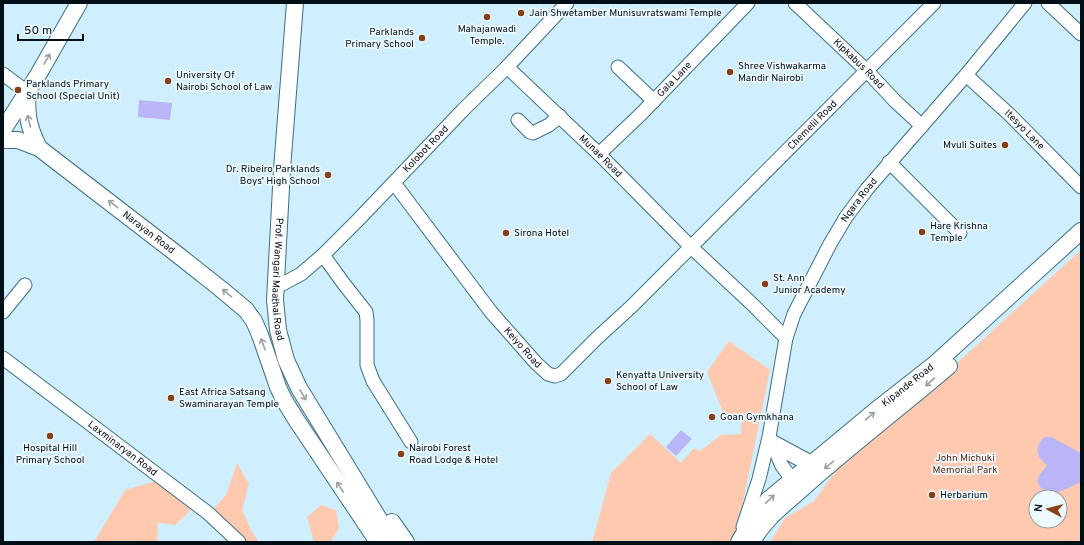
<svg xmlns="http://www.w3.org/2000/svg" width="1084" height="545" viewBox="0 0 1084 545" font-family="Overpass,sans-serif">
	<rect width="100%" height="100%" fill="#d0effe"/>
	<path fill="#ffc9af" fill-rule="evenodd" d="M1081 250V542H770L785 518 814 501 840 465 909 407ZM1036 497H1060V521H1036Z
		M729 341 770 370 738 526 731 542H592L611 473 650 434 681 463 694 448 700 451 721 435 741 434 742 418 724 415 707 372Z
		M237 463 249 484 242 510 251 530 259 542H233L208 515 226 495Z
		M156 481 176 489 192 509 175 525 158 523 157 542H94L125 490Z
		M321 505 336 510 339 529 332 539V542H314L307 517Z"/>
	<path fill="#bab5f7" d="M139 100 172 103 170 120 138 117Z
		M681 430 692 439 676 456 666 447Z
		M1044 437H1051L1081 453V482L1064 490 1051 494 1041 488 1037 481 1040 474 1047 465C1036 456 1034 448 1044 437Z"/>
	<g fill="none" stroke-linecap="round" stroke-linejoin="round">
		<defs>
			<g id="minor">
				<path id="s1" d="M795 3 867 71 895 101 922 126"/>
				<path d="M1048 3 1081 34"/>
				<path id="s2" d="M507 67 599 154 691 247 751 303 786 338"/>
				<path d="M618 67 654 101"/>
				<path d="M3 74 27 92"/>
				<path id="s3" d="M966 75 1010 115 1081 187"/>
				<path d="M518 120 530 132 533 133 549 125 560 116"/>
				<path id="s4" d="M599 154 641 114 748 3"/>
				<path d="M889 162 960 233"/>
				<path id="s5" d="M394 183 491 312 536 363 548 374 555 376 561 374 597 338 632 306 934 3"/>
				<path d="M323 255 344 284 366 312 367 320V365L373 381 411 442"/>
				<path id="s6" d="M277 287 301 274 323 255 358 220 463 110 507 67 567 3"/>
				<path d="M3 312 25 285"/>
				<path id="s7" d="M3 358 208 513 239 542"/>
				<path d="M771 440 782 466 798 487"/>
				<path id="s8" d="M743 527 759 479 769 437 786 338 794 314 830 244 846 217 867 189 966 75 1025 3"/>
			</g>
			<g id="major">
				<path id="s9" d="M295 3 282 169 275 300 278 330 286 360 299 388 393 542"/>
				<path d="M27 92C27 117 28 126 39 148"/>
				<path d="M3 130 38 75 79 3"/>
				<path id="s10" d="M3 140H18L39 148 178 255 221 289 246 310 254 321 260 335 278 387 284 400 297 421 378 542"/>
				<path d="M774 444 811 464"/>
				<path d="M392 522 406 542"/>
				<path id="s11" d="M739 542 754 517 768 500 880 407 936 363 1081 231"/>
				<path d="M752 542C764 519 785 504 804 487 851 445 901 407 949 366"/>
			</g>
		</defs>
		<use href="#minor" stroke="#3d6f84" stroke-width="15"/>
		<use href="#major" stroke="#3d6f84" stroke-width="18"/>
		<use href="#minor" stroke="#fff" stroke-width="13"/>
		<use href="#major" stroke="#fff" stroke-width="16"/>
	</g>
	<defs><path id="oneway-shaft" d="M-6 0H5M1.5-3L5.5 0L1.5 3" fill="none" stroke-width="1.6" stroke-linecap="round" stroke-linejoin="round"/></defs>
	<g stroke="#999fa2">
		<use href="#oneway-shaft" transform="translate(47 59) rotate(-60)"/>
		<use href="#oneway-shaft" transform="translate(29 121) rotate(-104)"/>
		<use href="#oneway-shaft" transform="translate(113 204) rotate(-142)"/>
		<use href="#oneway-shaft" transform="translate(227 293) rotate(-140)"/>
		<use href="#oneway-shaft" transform="translate(263 344) rotate(-110)"/>
		<use href="#oneway-shaft" transform="translate(930 382) rotate(139)"/>
		<use href="#oneway-shaft" transform="translate(303 395) rotate(59)"/>
		<use href="#oneway-shaft" transform="translate(870 416) rotate(-40)"/>
		<use href="#oneway-shaft" transform="translate(829 465) rotate(140)"/>
		<use href="#oneway-shaft" transform="translate(340 487) rotate(-124)"/>
		<use href="#oneway-shaft" transform="translate(770 499) rotate(-43)"/>
	</g>
	<g fill="#854018" stroke="#eef9fe" stroke-width="1.5">
		<circle cx="521" cy="13" r="4"/>
		<circle cx="487" cy="17" r="4"/>
		<circle cx="422" cy="38" r="4"/>
		<circle cx="730" cy="72" r="4"/>
		<circle cx="168" cy="81" r="4"/>
		<circle cx="18" cy="90" r="4"/>
		<circle cx="1005" cy="145" r="4"/>
		<circle cx="328" cy="175" r="4"/>
		<circle cx="922" cy="232" r="4"/>
		<circle cx="506" cy="233" r="4"/>
		<circle cx="765" cy="284" r="4"/>
		<circle cx="608" cy="381" r="4"/>
		<circle cx="171" cy="398" r="4"/>
		<circle cx="712" cy="417" r="4"/>
		<circle cx="50" cy="436" r="4"/>
		<circle cx="401" cy="454" r="4"/>
		<circle cx="932" cy="495" r="4"/>
	</g>
	<g text-anchor="middle" dominant-baseline="central" stroke-width="3.5" stroke-linejoin="round" paint-order="stroke">
		<g font-size="10" fill="#000e16" stroke="#eef9fe" text-anchor="start">
			<text x="529" y="13">Jain Shwetamber Munisuvratswami Temple</text>
			<text x="487" y="29" text-anchor="middle">Mahajanwadi<tspan x="487" dy="12">Temple.</tspan></text>
			<text x="414" y="32" text-anchor="end">Parklands<tspan x="414" dy="12">Primary School</tspan></text>
			<text x="738" y="66">Shree Vishwakarma<tspan x="738" dy="12">Mandir Nairobi</tspan></text>
			<text x="176" y="75">University Of<tspan x="176" dy="12">Nairobi School of Law</tspan></text>
			<text x="26" y="84">Parklands Primary<tspan x="26" dy="12">School (Special Unit)</tspan></text>
			<text x="997" y="145" text-anchor="end">Mvuli Suites</text>
			<text x="320" y="169" text-anchor="end">Dr. Ribeiro Parklands<tspan x="320" dy="12">Boys' High School</tspan></text>
			<text x="930" y="226">Hare Krishna<tspan x="930" dy="12">Temple</tspan></text>
			<text x="514" y="233">Sirona Hotel</text>
			<text x="773" y="278">St. Ann<tspan x="773" dy="12">Junior Academy</tspan></text>
			<text x="616" y="375">Kenyatta University<tspan x="616" dy="12">School of Law</tspan></text>
			<text x="179" y="392">East Africa Satsang<tspan x="179" dy="12">Swaminarayan Temple</tspan></text>
			<text x="720" y="417">Goan Gymkhana</text>
			<text x="50" y="448" text-anchor="middle">Hospital Hill<tspan x="50" dy="12">Primary School</tspan></text>
			<text x="409" y="448">Nairobi Forest<tspan x="409" dy="12">Road Lodge &amp; Hotel</tspan></text>
			<text x="940" y="495">Herbarium</text>
		</g>
		<g font-size="10" fill="#000e16" stroke="#eef9fe">
			<text stroke="none"><textPath href="#s1" startOffset="88">Kipkabus Road</textPath></text>
			<text stroke="none"><textPath href="#s4" startOffset="106">Gala Lane</textPath></text>
			<text stroke="none"><textPath href="#s5" startOffset="613">Chemelil Road</textPath></text>
			<text stroke="none"><textPath href="#s3" startOffset="80">Itesyo Lane</textPath></text>
			<text stroke="none"><textPath href="#s6" startOffset="204">Kolobot Road</textPath></text>
			<text stroke="none"><textPath href="#s2" startOffset="129">Munae Road</textPath></text>
			<text stroke="none"><textPath href="#s8" startOffset="351">Ngara Road</textPath></text>
			<text stroke="none"><textPath href="#s10" startOffset="176">Narayan Road</textPath></text>
			<text stroke="none"><textPath href="#s9" startOffset="277">Prof. Wangari Maathai Road</textPath></text>
			<text stroke="none"><textPath href="#s5" startOffset="209">Keiyo Road</textPath></text>
			<text stroke="none"><textPath href="#s11" startOffset="232">Kipande Road</textPath></text>
			<text stroke="none"><textPath href="#s7" startOffset="150">Laxminaryan Road</textPath></text>
		</g>
		<g font-size="10" fill="#572c14" stroke="#eef9fe">
			<text x="965" y="458">John Michuki<tspan x="965" dy="12">Memorial Park</tspan></text>
		</g>
	</g>
	<rect width="1084" height="545" fill="none" stroke="#000e16" stroke-width="8"/>
	<g transform="translate(1048 509) rotate(277)"><circle r="19" fill="#eef9fe" stroke="#8f9ba1"/>
	<path d="M0-3L7 15L0 10L-7 15Z" fill="#854018"/>
	<text y="-6" font-size="11" font-weight="bold" text-anchor="middle" fill="#000e16">N</text>
	</g>
	<path d="M18 34v6h65v-6" fill="none" stroke="#000e16" stroke-width="2"/>
	<text x="24" y="34" font-size="12" fill="#000e16" stroke="#eef9fe" stroke-width="3" paint-order="stroke">50 m</text>
</svg>
